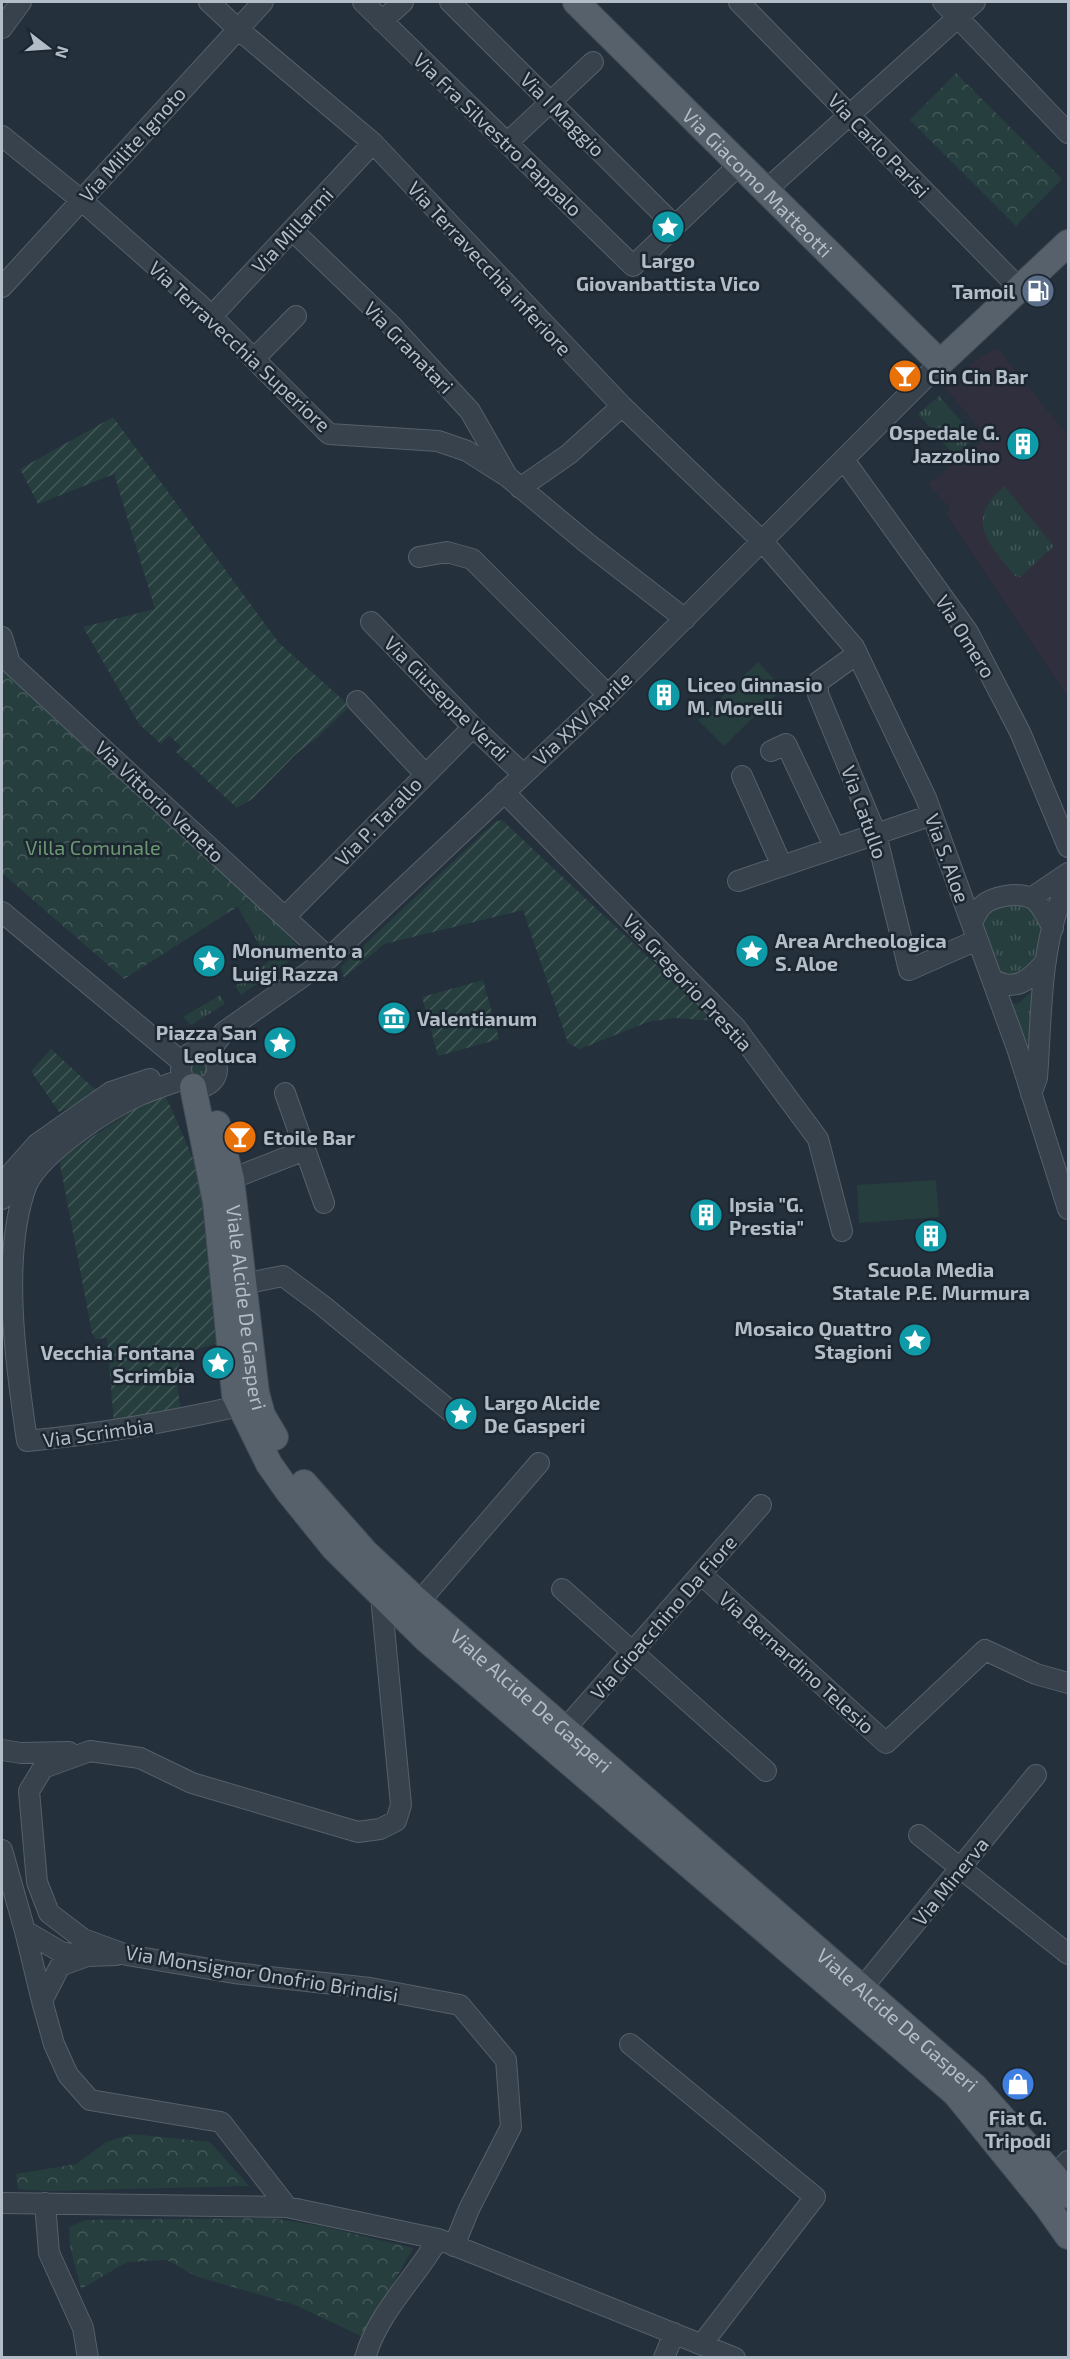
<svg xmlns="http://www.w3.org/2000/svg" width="1070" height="2359" viewBox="0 0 1070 2359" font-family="'Exo 2',sans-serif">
	<defs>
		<pattern id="grass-tufts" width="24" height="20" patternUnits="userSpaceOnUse" patternTransform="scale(1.5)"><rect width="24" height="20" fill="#273e3e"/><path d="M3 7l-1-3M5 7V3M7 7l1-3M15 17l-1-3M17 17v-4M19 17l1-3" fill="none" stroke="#445858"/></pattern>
		<pattern id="park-crowns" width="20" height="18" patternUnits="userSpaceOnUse" patternTransform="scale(1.5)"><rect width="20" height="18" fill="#273e3e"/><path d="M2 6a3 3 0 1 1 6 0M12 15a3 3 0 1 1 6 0" fill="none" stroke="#445858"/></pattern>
		<pattern id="garden-furrows" width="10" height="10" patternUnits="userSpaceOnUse" patternTransform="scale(1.5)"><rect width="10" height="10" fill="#273e3e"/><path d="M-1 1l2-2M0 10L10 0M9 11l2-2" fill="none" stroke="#445858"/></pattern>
	</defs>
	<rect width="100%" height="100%" fill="#24303c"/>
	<path fill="#302f3d" d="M998 349 1068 436V697L946 514 950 508 928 484 987 437 945 388 979 357Z"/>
	<path fill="url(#grass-tufts)" d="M939 396 975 437 955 456 918 414Z
		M1004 486 1054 546 1020 577 1015 576C988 542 964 522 1004 486Z
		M253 898 300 949 298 955 241 995 235 986 269 962 238 907Z
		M993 899 1040 905 1046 961 1003 986 977 940 981 906Z
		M1035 988 1030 1041 1024 1042 1012 1004 1019 1003Z
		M220 995 225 1004 191 1025 183 1017Z
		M196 1051C223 1051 227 1086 193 1087L182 1062 185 1057Z"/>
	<path fill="url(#park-crowns)" d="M956 73 1062 179 1016 226 910 120Z
		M10 663 259 893 124 979 2 873V672Z
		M132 2134 210 2142 249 2186 47 2191 18 2189 16 2174 76 2164 106 2142Z
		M270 2218 321 2226 413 2248 374 2318 361 2336 295 2305 195 2276 167 2260 127 2262 81 2289 70 2246 69 2227 86 2220Z"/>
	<path fill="url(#garden-furrows)" d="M113 417 279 643 350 706 318 737 296 754 252 799 237 808 176 752 181 746 169 736 161 744 139 724 83 627 155 609 114 474 38 504 20 469Z
		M502 820 716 1021 674 1018 648 1022 580 1049 568 1043 523 910 384 944 344 978 341 967 495 822Z
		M483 980 499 1039 438 1056 422 997Z
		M51 1049 99 1093 59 1112 31 1071Z
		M163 1090 199 1172 216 1344 182 1353 176 1377 181 1411 114 1425 107 1338 96 1339 92 1333 59 1159Z"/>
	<path fill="#273e3e" d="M758 662 783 688 724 746 698 720Z
		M936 1180 939 1217 859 1223 857 1185Z"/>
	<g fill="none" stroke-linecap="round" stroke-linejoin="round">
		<defs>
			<path id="minor" d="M209 2 238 29 373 143 622 406 763 542 854 647 926 798 1017 1048 1068 1209
				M363 2 633 266 740 164
				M450 2 675 226
				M739 2 1019 288
				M943 2 1068 133
				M382 21 403 2
				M2 28 21 2
				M2 136 81 200 199 304 329 434 438 441 467 451 508 477 587 543 685 619
				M508 142 593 62
				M766 190 975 2
				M292 230 392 326 470 411 506 474
				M2 287 263 2
				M211 317 373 143
				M254 359 296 316
				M844 460 968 632 1020 732 1068 847
				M520 488 569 454 622 406
				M419 557 447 552 472 559 608 695
				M371 622 473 727 523 774
				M2 637 10 663 329 958
				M857 654 818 682V694L876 834 909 970 977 940
				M357 701 425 774
				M771 751 786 744 835 848
				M742 776 782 866
				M504 792 736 1028 818 1139 842 1231
				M738 881 932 815
				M1031 898 1068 873
				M2 912 182 1062
				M285 917 473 727
				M972 922C975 917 978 910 982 906 992 896 1017 892 1031 898 1041 902 1047 919 1053 928
				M992 979C1015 993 1030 980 1046 961
				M181 1069a18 18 0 1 1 36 0a18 18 0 1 1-36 0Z
				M208 1053 224 1032 329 958 608 695 940 363
				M184 1079C169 1084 154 1089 140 1095 106 1110 44 1151 27 1184 0 1255 16 1366 27 1441 99 1434 169 1422 239 1406
				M285 1093 324 1203
				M1031 1094 1037 1078C1042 1014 1039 942 1068 883
				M231 1179 305 1150
				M2 1199 5 1187 13 1171 37 1144 111 1092 150 1079
				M243 1284 283 1276 322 1305 461 1420
				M701 1574 886 1743 985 1650 1036 1674 1068 1683
				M562 1589 766 1771
				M381 1596 401 1805 396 1821 380 1829 358 1832 192 1783 140 1758 90 1751 43 1768 29 1791 37 1882 49 1913 83 1939 127 1955 234 1973 370 1988 460 2005 506 2060 511 2127 469 2209 454 2246
				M419 1602 539 1463
				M565 1729 761 1505
				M2 1750 21 1753 69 1752
				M919 1835 1068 1954
				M2 1850 25 1931 42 2001 54 2044 68 2075 90 2100 221 2122 287 2207
				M25 1931 61 1952 84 1956
				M863 1987 1036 1775
				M42 2001 60 1966 87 1956 116 1955
				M630 2044 815 2197 702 2344
				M1054 2176 1068 2161
				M2 2203 287 2207 438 2239 735 2358
				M45 2203 49 2253 83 2328 88 2358
				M365 2358C378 2312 415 2279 438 2239
				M664 2358 674 2333"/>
			<g id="major">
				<path id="s1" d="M576 2 940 363 1068 243"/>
				<path d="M193 1087 216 1202 235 1395 269 1464 288 1491 334 1548 427 1640 956 2094 1046 2205 1068 2236"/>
				<path id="s2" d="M217 1124 231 1179 256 1393 262 1415 275 1437"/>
				<path id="s3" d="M304 1483 366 1553 412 1596 974 2086 1054 2176 1068 2195"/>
			</g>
		</defs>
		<use href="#minor" stroke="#56606a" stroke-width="22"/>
		<use href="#major" stroke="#414b55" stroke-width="28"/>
		<use href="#minor" stroke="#38424c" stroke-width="20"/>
		<use href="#major" stroke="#56616c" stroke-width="26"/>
	</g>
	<defs>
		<symbol id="sight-disc" viewBox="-11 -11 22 22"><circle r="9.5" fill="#0f9aa8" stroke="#1d2731"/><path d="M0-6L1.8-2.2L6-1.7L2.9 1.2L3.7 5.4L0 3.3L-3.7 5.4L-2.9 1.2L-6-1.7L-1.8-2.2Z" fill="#fff"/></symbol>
		<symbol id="fuel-disc" viewBox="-11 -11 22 22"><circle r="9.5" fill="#5c6f8a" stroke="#1d2731"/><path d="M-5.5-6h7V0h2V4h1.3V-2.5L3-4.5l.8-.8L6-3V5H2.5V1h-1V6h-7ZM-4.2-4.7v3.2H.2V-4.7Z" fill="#fff"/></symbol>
		<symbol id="bar-disc" viewBox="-11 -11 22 22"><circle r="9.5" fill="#e8710a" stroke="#1d2731"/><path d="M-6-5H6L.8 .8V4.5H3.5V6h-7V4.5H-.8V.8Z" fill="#fff"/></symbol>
		<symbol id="building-disc" viewBox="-11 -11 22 22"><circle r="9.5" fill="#0f9aa8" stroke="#1d2731"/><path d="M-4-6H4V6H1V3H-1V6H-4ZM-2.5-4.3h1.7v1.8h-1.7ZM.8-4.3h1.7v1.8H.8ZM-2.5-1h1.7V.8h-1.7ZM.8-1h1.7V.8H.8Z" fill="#fff"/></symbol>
		<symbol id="museum-disc" viewBox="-11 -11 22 22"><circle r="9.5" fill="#0f9aa8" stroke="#1d2731"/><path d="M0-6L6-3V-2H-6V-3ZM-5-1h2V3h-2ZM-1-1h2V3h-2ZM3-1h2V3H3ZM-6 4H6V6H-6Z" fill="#fff"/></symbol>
		<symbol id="shop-disc" viewBox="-11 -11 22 22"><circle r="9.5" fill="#3f7fe0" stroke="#1d2731"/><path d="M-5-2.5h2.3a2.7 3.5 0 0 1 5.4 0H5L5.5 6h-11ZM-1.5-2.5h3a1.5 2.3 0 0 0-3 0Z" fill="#fff"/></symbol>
	</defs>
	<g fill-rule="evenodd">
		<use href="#sight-disc" x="649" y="208" width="38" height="38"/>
		<use href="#fuel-disc" x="1019" y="272" width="38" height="38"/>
		<use href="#bar-disc" x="886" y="357" width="38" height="38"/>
		<use href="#building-disc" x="1004" y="425" width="38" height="38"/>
		<use href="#building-disc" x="645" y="676" width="38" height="38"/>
		<use href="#sight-disc" x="733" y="932" width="38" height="38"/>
		<use href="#sight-disc" x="190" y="942" width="38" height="38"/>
		<use href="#museum-disc" x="375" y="999" width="38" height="38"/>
		<use href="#sight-disc" x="261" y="1024" width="38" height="38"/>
		<use href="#bar-disc" x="221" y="1118" width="38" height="38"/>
		<use href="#building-disc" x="687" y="1196" width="38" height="38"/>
		<use href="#building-disc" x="912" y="1217" width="38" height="38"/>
		<use href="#sight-disc" x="896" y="1321" width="38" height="38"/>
		<use href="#sight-disc" x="199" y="1344" width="38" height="38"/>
		<use href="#sight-disc" x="442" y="1395" width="38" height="38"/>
		<use href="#shop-disc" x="999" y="2065" width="38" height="38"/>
	</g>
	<g text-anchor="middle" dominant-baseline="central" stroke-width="5" stroke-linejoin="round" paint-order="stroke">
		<g font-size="20" fill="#b3bdc7" stroke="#1d2731">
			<text transform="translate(563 114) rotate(45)">Via I Maggio</text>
			<text transform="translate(498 134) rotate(44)">Via Fra Silvestro Pappalo</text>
			<text transform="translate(132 144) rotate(-48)">Via Milite Ignoto</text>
			<text transform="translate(879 145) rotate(46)">Via Carlo Parisi</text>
			<text stroke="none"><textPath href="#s1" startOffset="256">Via Giacomo Matteotti</textPath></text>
			<text transform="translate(292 230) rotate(-47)">Via Millarmi</text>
			<text transform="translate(490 268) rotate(47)">Via Terravecchia inferiore</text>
			<text transform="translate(240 346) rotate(43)">Via Terravecchia Superiore</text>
			<text transform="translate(409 347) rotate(46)">Via Granatari</text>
			<text transform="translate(966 636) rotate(58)">Via Omero</text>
			<text transform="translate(447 698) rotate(45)">Via Giuseppe Verdi</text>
			<text transform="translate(582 718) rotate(-43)">Via XXV Aprile</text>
			<text transform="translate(160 801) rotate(43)">Via Vittorio Veneto</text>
			<text transform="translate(865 812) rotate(70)">Via Catullo</text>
			<text transform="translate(378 821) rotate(-46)">Via P. Tarallo</text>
			<text transform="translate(948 858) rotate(70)">Via S. Aloe</text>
			<text transform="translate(688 982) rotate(47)">Via Gregorio Prestia</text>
			<text stroke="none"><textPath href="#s2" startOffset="186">Viale Alcide De Gasperi</textPath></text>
			<text transform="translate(98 1432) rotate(-8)">Via Scrimbia</text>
			<text transform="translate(663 1617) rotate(-49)">Via Gioacchino Da Fiore</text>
			<text transform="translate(797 1662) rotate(42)">Via Bernardino Telesio</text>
			<text stroke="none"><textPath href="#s3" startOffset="315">Viale Alcide De Gasperi</textPath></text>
			<text transform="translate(950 1881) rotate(-51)">Via Minerva</text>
			<text transform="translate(262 1973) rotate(9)">Via Monsignor Onofrio Brindisi</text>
			<text stroke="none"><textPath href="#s3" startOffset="801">Viale Alcide De Gasperi</textPath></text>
		</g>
		<g font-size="20" font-weight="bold" fill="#b3bdc7" stroke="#1d2731" text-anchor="start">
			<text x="668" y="260" text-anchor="middle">Largo<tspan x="668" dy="23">Giovanbattista Vico</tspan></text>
			<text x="1015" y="291" text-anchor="end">Tamoil</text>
			<text x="928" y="376">Cin Cin Bar</text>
			<text x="1000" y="432" text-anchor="end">Ospedale G.<tspan x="1000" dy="23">Jazzolino</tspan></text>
			<text x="687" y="684">Liceo Ginnasio<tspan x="687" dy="23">M. Morelli</tspan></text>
			<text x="775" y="940">Area Archeologica<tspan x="775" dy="23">S. Aloe</tspan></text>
			<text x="232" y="950">Monumento a<tspan x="232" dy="23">Luigi Razza</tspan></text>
			<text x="417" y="1018">Valentianum</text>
			<text x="257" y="1032" text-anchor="end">Piazza San<tspan x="257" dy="23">Leoluca</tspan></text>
			<text x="263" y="1137">Etoile Bar</text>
			<text x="729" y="1204">Ipsia "G.<tspan x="729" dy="23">Prestia"</tspan></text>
			<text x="931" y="1269" text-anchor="middle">Scuola Media<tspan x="931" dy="23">Statale P.E. Murmura</tspan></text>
			<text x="892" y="1328" text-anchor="end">Mosaico Quattro<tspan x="892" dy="23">Stagioni</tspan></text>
			<text x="195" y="1352" text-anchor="end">Vecchia Fontana<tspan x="195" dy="23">Scrimbia</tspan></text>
			<text x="484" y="1402">Largo Alcide<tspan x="484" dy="23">De Gasperi</tspan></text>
			<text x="1018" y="2117" text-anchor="middle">Fiat G.<tspan x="1018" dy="23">Tripodi</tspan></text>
		</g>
		<g font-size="20" fill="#6b9871" stroke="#1d2731">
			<text x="93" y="847">Villa Comunale</text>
		</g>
	</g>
	<rect width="1070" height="2359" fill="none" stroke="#b3bdc7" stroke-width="6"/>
	<g transform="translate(48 48) rotate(107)" stroke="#1d2731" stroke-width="4.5" paint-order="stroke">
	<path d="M0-4.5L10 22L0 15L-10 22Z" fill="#b3bdc7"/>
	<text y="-9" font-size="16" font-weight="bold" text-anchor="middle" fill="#b3bdc7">N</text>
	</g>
</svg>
